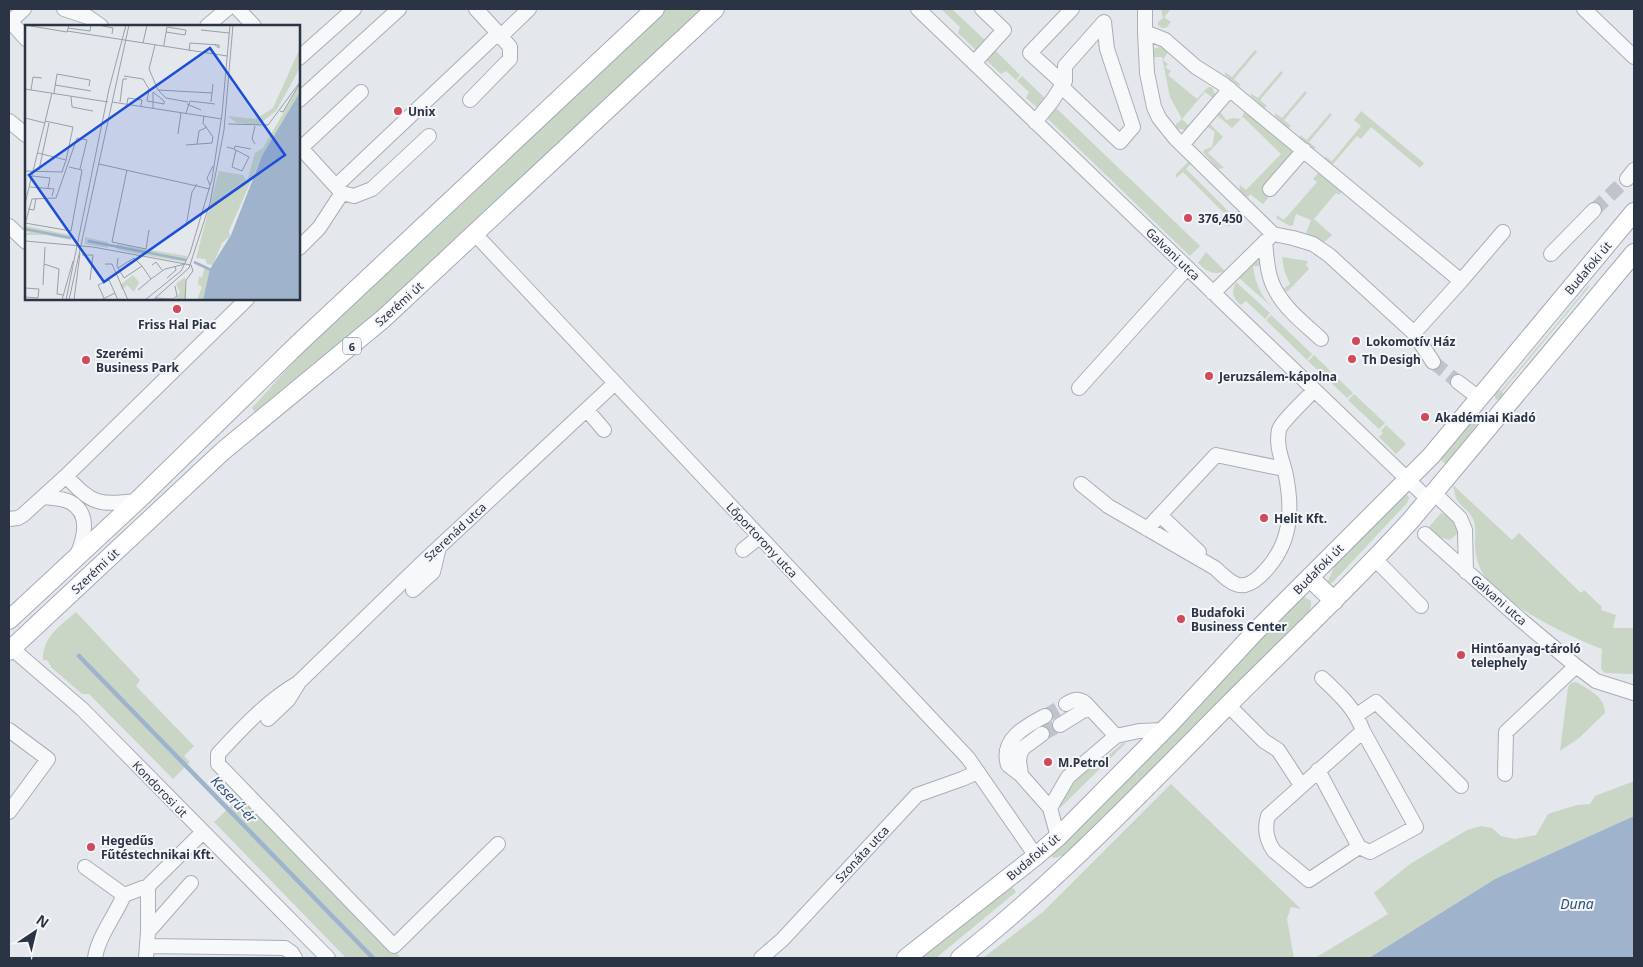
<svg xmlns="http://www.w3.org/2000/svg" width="1643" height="967" viewBox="0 0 1643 967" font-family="'Noto Sans',sans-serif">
	<rect width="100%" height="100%" fill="#e4e7ec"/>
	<path fill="#c9d6c5" d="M666 9H703L376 315 256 413 252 408 306 348Z
		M941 9H952L987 42 977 51 958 33 960 27Z
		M1161 9H1171L1164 17 1171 22 1166 28H1162L1158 25V22L1163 18Z
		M1159 47H1163L1168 52 1163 60 1168 64 1165 67 1171 71 1168 75 1197 99 1208 87H1212L1215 94 1214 97 1213 98 1205 92 1182 119 1189 126 1185 130 1176 128V124L1182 119 1170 97 1162 57H1154L1152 56 1154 49Z
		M994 49 1020 75 1016 80 1006 71 1001 74 986 60Z
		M1255 50 1257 52 1234 79 1241 85 1239 86 1225 75V72L1232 77Z
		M1281 71 1283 73 1260 100 1267 106 1264 108 1251 96 1250 93 1258 98Z
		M1022 76 1046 99 1038 108 1026 98 1029 92 1017 81Z
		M1305 91 1307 93 1284 120 1291 126 1288 128 1275 116V113L1282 118Z
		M1054 106 1200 246 1190 256 1047 118Z
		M1245 111 1296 151 1273 192 1263 204 1250 194 1248 197C1243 196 1238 190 1240 185L1246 190 1281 154 1243 117 1241 119Z
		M1361 111 1424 163 1420 168 1371 127 1361 139 1357 136 1333 164 1325 159 1324 156 1332 161 1361 126 1354 120Z
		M1218 113H1221L1226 120 1233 118 1241 119 1232 128 1218 116Z
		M1330 113 1332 115 1309 142 1316 148 1313 149 1300 138V135L1307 140Z
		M1210 124 1223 137 1208 153 1224 168 1218 169 1203 152 1204 150 1212 147 1215 132 1208 127Z
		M1188 162H1192L1186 169 1233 216 1240 209V214L1229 226 1224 225 1230 219 1183 172 1176 178V174Z
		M1318 173H1322L1341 189 1342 191 1339 195 1336 193 1314 219 1332 235 1324 242 1306 233 1311 220 1296 214 1293 225 1290 226 1276 218 1277 215 1284 220 1317 182 1313 179Z
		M1206 252 1225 271C1214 276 1206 271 1198 263Z
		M1282 257 1308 261 1306 265 1309 269 1287 292 1283 289 1290 284 1284 270Z
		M1258 260 1260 261 1262 266H1253C1255 282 1261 297 1273 308L1239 278Z
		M1236 282 1270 313 1265 319 1246 301 1241 305C1233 298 1231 292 1236 282Z
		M1588 286 1589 287 1502 392 1505 395 1502 399 1496 400 1494 393 1497 389 1501 391Z
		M1271 315 1312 354 1307 360 1266 320Z
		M1314 355 1353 393 1347 398 1308 361Z
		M1354 394 1385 423 1379 429 1348 400Z
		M1475 417 1479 418 1478 426 1446 464 1439 458Z
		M1386 425 1406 444 1396 454 1379 437 1383 433 1381 431Z
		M1453 485 1512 540 1519 533 1581 593 1584 590 1602 607 1601 610 1616 615 1613 628H1634L1633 674 1605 673 1601 669 1602 649C1570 637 1501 604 1483 574 1478 565 1475 554 1475 544 1475 536 1476 529 1474 521 1471 512 1462 508 1457 500 1455 496 1454 490 1453 485Z
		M1408 495 1409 498 1407 503 1333 582 1329 584 1328 581 1336 563 1404 496Z
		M1441 513 1449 516 1459 525 1458 533 1450 540 1439 537 1429 527Z
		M1304 597 1311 601V607L1308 615 1065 855 1054 858 1049 855 1198 707 1251 648 1299 600Z
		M76 612 140 680 136 686 194 746 184 756 190 762 173 779 89 694H82L52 668 47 660H43C43 636 59 627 76 612Z
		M1576 682C1589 690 1605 696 1605 713L1579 738 1560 751 1568 687 1571 683Z
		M1123 743H1126L1059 809 1060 803 1079 776 1102 761Z
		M1634 781V816L1495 879 1369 958H1315L1388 914 1374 893 1410 864 1467 830 1481 826 1492 828 1501 836 1515 839 1536 835 1548 814 1577 805 1590 804 1595 796Z
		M1171 784 1301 909 1291 907 1287 919 1294 958H983L1043 912Z
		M242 795 401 958H346L214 822Z
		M1012 887 1016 892 936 958H920Z"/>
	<path fill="#9fb4cc" d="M1634 816V958H1369L1495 879Z"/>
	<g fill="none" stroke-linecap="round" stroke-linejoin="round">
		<path stroke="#9fb4cc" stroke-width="4.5" d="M79 656 373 958"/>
		<path stroke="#bfc3cb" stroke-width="14" stroke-dasharray="14 7" stroke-linecap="butt" d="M1594 210 1627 179
			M1433 362 1458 382
			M1045 716 1066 704
			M1042 734 1060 725"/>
		<defs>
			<path id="minor" d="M64 9 88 17 101 26
				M238 9 254 26
				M918 9 1428 499
				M1145 9V32
				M1584 9 1634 57
				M10 21 26 39
				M9 23 24 9
				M207 26 227 9
				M501 36 529 9
				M299 58 354 9
				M974 63 1004 30 982 9
				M1064 84 1030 53 1072 9
				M299 100 399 9
				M470 100 510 59V47L498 33
				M9 121 26 135
				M1035 122 1052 101 1065 81V66L1104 22 1107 49 1133 127 1120 142 1062 87
				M1182 145 1230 89
				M299 146 342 193 319 228 299 248
				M301 148 361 92
				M1627 179 1634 170
				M336 186 498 33 476 9
				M1270 189 1304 150
				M342 193 354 196 372 189 429 136
				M9 226 26 242
				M475 234 968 758 1036 856
				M1273 234 1175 138 1159 118 1154 107 1147 73 1145 32 1165 40 1196 67 1223 84 1461 281
				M1265 242C1267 259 1267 276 1276 291 1286 310 1306 325 1321 339
				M1551 254 1594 210
				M1213 293 1273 234 1293 238 1313 244 1329 255 1414 333 1433 362
				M1414 333 1461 281 1503 232
				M1458 382 1479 398
				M1079 388 1187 268
				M587 410 604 430
				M66 476C93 505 98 505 137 501
				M1081 484 1108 506 1215 568C1231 583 1241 594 1260 576 1291 547 1294 512 1285 471 1281 457 1276 445 1279 430 1281 422 1307 398 1314 390
				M1434 493 1460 518 1465 530 1466 572
				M43 497C52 498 62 498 70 502 91 513 84 539 77 555
				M1160 515 1199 552
				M9 519 18 518 23 515 66 476 247 299
				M1147 529 1216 455 1284 469
				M1425 534 1521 620 1576 666 1596 681 1634 693
				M743 550 759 537
				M1375 559 1421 606
				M413 590 433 572 439 547
				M9 646 82 709 328 958
				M1322 678C1339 694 1355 708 1363 731L1416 827 1370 852 1359 847 1309 880 1274 851C1267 841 1264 829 1268 816L1363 731
				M1066 704C1076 698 1082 698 1089 707
				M1228 705 1264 741 1278 750 1301 785
				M1357 715 1376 702 1461 786
				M268 719 288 700 298 684
				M1060 725 1089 707 1116 736
				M9 730 48 759 9 812
				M1042 734 1023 748 1020 754 1019 761 1021 775 1050 808
				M1318 770 1359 847
				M1505 774 1506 732 1576 666
				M1021 775 1008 765C1000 739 1026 726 1045 716
				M1058 837 1050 808 1068 777 1116 736 1139 731 1164 730
				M498 844 394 946 218 764V754C242 728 267 701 298 683L422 563 615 383
				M85 867 124 895C115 916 98 937 95 958
				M148 886V932
				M124 895 148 886 203 832
				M147 946 285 948 292 953 295 958
				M146 958 148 932 191 883
				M761 958 782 940 917 795 962 779 978 772"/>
			<path id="major" d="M1310 578 1334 601
				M9 620 137 501 299 343 655 9
				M9 651 223 451 383 319 715 9
				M906 958 1036 856 1058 837 1170 724 1255 632 1431 456 1634 212
				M960 958C1056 882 1141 793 1227 706 1288 645 1352 585 1411 520L1634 253"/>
		</defs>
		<use href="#minor" stroke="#a9aeb7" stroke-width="16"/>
		<use href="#major" stroke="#a3abb8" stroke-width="20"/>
		<use href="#minor" stroke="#f7f8fa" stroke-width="14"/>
		<use href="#major" stroke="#fff" stroke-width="18"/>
	</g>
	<g fill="#d1495b" stroke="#f4f6f9" stroke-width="2">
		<circle cx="398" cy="111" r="5"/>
		<circle cx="1188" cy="218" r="5"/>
		<circle cx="177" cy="309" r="5"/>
		<circle cx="1356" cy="341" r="5"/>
		<circle cx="1352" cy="359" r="5"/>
		<circle cx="86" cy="360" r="5"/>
		<circle cx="1209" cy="376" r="5"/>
		<circle cx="1425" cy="417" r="5"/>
		<circle cx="1264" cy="518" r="5"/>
		<circle cx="1181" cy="619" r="5"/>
		<circle cx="1461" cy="655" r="5"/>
		<circle cx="1048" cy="762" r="5"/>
		<circle cx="91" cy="847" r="5"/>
	</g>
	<g text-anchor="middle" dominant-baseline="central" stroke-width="4" stroke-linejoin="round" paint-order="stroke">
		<rect fill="#f4f6f9" stroke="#676e7b" stroke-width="1" x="343" y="337.5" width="18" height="17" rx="4"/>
		<g font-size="11" font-weight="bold" fill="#2b3445">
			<text x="352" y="346">6</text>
		</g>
		<g font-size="12" font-weight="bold" fill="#2b3445" stroke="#f4f6f9" text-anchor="start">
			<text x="408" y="111">Unix</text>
			<text x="1198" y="218">376,450</text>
			<text x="177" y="324" text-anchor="middle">Friss Hal Piac</text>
			<text x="1366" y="341">Lokomotív Ház</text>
			<text x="96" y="353">Szerémi<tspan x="96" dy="14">Business Park</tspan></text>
			<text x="1362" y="359">Th Desigh</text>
			<text x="1219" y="376">Jeruzsálem-kápolna</text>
			<text x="1435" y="417">Akadémiai Kiadó</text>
			<text x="1274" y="518">Helit Kft.</text>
			<text x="1191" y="612">Budafoki<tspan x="1191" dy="14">Business Center</tspan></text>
			<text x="1471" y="648">Hintőanyag-tároló<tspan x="1471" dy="14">telephely</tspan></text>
			<text x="1058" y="762">M.Petrol</text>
			<text x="101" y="840">Hegedűs<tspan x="101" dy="14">Fűtéstechnikai Kft.</tspan></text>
		</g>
		<g font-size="12" fill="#2b3445" stroke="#f4f6f9">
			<text transform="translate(1173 254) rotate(44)">Galvani utca</text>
			<text transform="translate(1588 268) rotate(-50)">Budafoki út</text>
			<text transform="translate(399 304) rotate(-42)">Szerémi út</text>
			<text transform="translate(455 532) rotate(-43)">Szerenád utca</text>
			<text transform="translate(762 540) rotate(47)">Lőportorony utca</text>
			<text transform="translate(1318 569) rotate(-45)">Budafoki út</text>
			<text transform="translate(95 571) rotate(-43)">Szerémi út</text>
			<text transform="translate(1499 600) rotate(41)">Galvani utca</text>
			<text transform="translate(160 789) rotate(46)">Kondorosi út</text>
			<text transform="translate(862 854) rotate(-47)">Szonáta utca</text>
			<text transform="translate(1033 857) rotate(-40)">Budafoki út</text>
		</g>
		<g font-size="14" font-style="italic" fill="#34527a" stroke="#f4f6f9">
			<text transform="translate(234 799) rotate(46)">Keserű-ér</text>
			<text x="1577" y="903">Duna</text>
		</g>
	</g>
	<g transform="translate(25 25)">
		<rect width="275" height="275" fill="#e4e7ec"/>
		<path d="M275 23V43L251 86 233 100 212 98 202 91 231 94 248 83ZM275 59V67L264 88 237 131 204 206 205 211 197 218 188 240 182 239 180 234 171 233 194 146 218 150 222 156 230 128 238 123ZM1 201 46 210V215L21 210H2L0 213V208H5L0 206ZM60 212 83 217V223L60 219ZM92 219 132 226 162 231 160 237 122 231 91 224ZM180 241 185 245 184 250 178 275H172L177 262 173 259 174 251 177 253ZM108 250 114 257 109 267 102 260 97 265 95 260ZM160 252 161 275H150L155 267 151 259Z" fill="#c9d6c5"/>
		<path d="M275 67V275H178L185 244 206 210 237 131Z" fill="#9fb4cc"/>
		<path fill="none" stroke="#9fb4cc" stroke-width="2.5" d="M0 204 46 213M63 216 161 235M169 237 186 245"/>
		<path fill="none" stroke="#9a9fa9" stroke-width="1" d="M0 0 42 7 44 0M73 0 88 3 87 9M43 3 65 6 66 0M176 5 204 8M42 6 202 31M118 18 122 0M130 20 124 44 133 65M138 21 139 20V19L142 2 161 5 160 10 141 7M164 26 165 18 194 20V23L189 19M99 51 118 54 124 64 122 76 128 77M30 60 66 66M0 64 83 77M6 65 8 52 17 53M29 68 32 49 65 55 64 61M46 71 47 82 68 86M87 77 197 94M95 77 98 54H102M163 77 141 73 133 65 187 68M186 77 188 59M102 79 103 73 117 75 116 81M162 79 176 85M128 83V67L139 76V79L128 77M255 86 258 87 275 58M161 88 165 76 190 79M0 93 20 98M203 99 243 100 275 57M230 101 227 114 230 119M153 109 156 88M172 119 174 106 182 102M161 120 187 118 188 112 178 98 179 91M202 122 209 124 224 132 217 146 207 142 211 125M209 124 210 121 226 124M13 128 41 135 43 126 48 102 20 96M74 139 185 164M14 145 24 98M0 146 37 147 41 135M7 151 25 153 23 163M185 160 182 153 188 141M5 162 29 164 27 171M0 179 27 68M3 184 9 185 11 173M0 198 46 206 57 145 44 142M0 199 7 174 31 173 52 113 62 115 55 144M161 201 167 167 172 159M90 202 87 217 121 224 124 205M90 202 102 145M0 216 68 222 166 240 168 246 161 255 160 275M57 230H68L65 255M93 233 92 241 99 253 117 241 126 254 140 244 160 239M19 239 34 244 32 269 38 270M80 239H87L103 275M127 240 131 237 137 245M93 243 109 233 117 241M142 253 151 245 150 241M18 260 20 222M0 263 14 264 13 273 0 272M113 265 126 254M79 273 73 260 84 255 93 275M130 273 148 274 152 271 150 261M37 275 48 236M41 275 84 64 101 0M44 275 104 0M49 275 55 228M76 275 90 268M120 275 156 246 165 228 187 154 197 89 205 0M128 275 164 243 185 178 199 105 208 0"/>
		<path fill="#1d4ed8" fill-opacity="0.15" stroke="#1d4ed8" stroke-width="2.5" d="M185 23 260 130 79 257 4 150Z"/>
		<rect width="275" height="275" fill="none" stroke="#2b3445" stroke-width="2.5"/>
	</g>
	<rect width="1643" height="967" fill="none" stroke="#2b3445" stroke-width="20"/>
	<g transform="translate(35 932) rotate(35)" stroke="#f4f6f9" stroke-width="4" paint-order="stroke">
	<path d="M0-4L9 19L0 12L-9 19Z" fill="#2b3445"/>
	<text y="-8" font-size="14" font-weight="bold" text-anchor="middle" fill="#2b3445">N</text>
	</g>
</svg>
